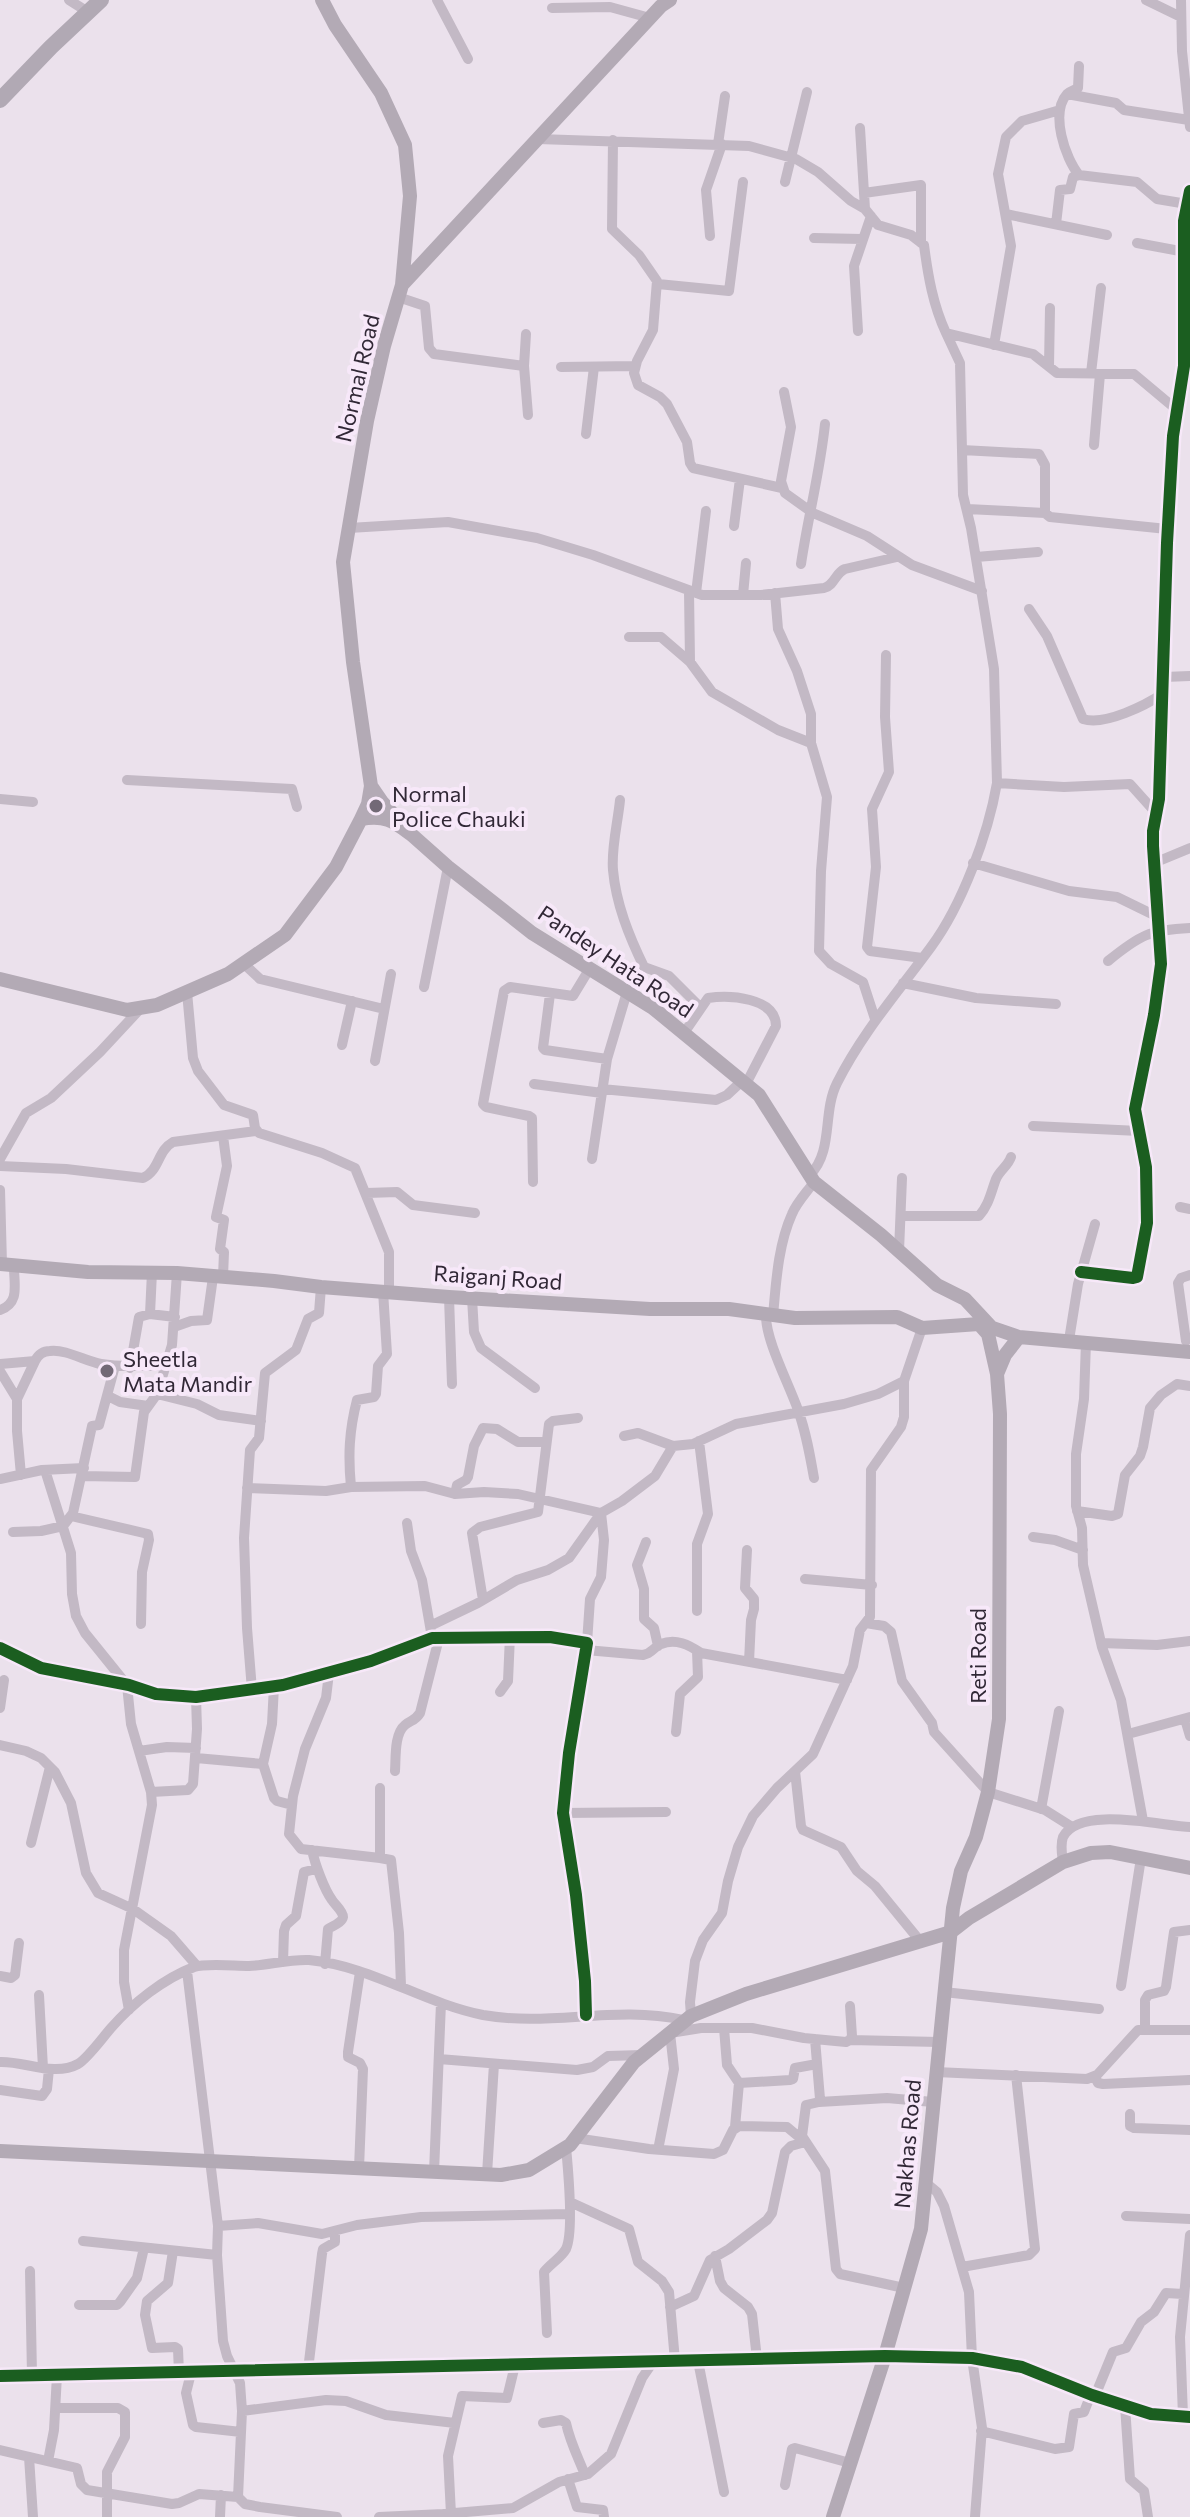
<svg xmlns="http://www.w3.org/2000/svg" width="1190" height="2517" viewBox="0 0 1190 2517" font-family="Commissioner,sans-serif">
	<rect width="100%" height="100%" fill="#ebe1ec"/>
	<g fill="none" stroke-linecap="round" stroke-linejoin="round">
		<path stroke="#c3b9c5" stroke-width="10" d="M69 0 88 12
			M437 0 468 59
			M1146 0 1181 17
			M1181 0 1182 51 1190 127
			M552 8 610 7 650 18
			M1079 66 1078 88C1075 90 1070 91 1067 94 1050 113 1065 158 1079 175L1137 182 1157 199 1187 204
			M1067 94 1116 103 1124 110 1189 120
			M860 128 865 209
			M538 139 749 146 796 159 818 172 851 201 865 209 878 225 911 235 924 245C928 276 933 305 946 333L1033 354 1057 373 1134 374 1177 410
			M613 140 612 229 639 255 657 281 653 330 637 361 634 373 638 385 660 397 667 404 687 442 690 463 693 468 782 488
			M718 144 725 96
			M785 182 807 92
			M864 193 921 185V243
			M1006 214 1107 235
			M1056 224 1060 190 1070 189 1073 177 1079 175
			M710 236 706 190 722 144
			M814 238 862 239
			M1137 243 1185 252
			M658 284 729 291 743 182
			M398 297 425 306 429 348 434 354 524 366
			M858 331 854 266 871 216
			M526 334 524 366 528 415
			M994 345 1011 246 998 174 1006 137 1022 121 1060 110
			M1049 366 1050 308
			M561 367 635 366
			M1091 373 1101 288
			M784 392 791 427 781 481 785 493 813 513 867 536 912 565 982 591
			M586 434 594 367
			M1094 445 1100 374
			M962 450 1039 454 1045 465V513L1050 517 1167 529
			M967 509 1045 513
			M734 526 740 479
			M349 528 448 522 537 538 593 555 702 595H761L824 588C835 585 835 573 845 569L897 557
			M976 557 1038 552
			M801 564C808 517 820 472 825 424
			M689 591 690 662
			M696 593 706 511
			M775 593 778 629 797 671 811 714V743L827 797 821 871 819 951 831 964 863 982 875 1019
			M743 595 746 563
			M1029 609 1047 636 1083 719C1105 726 1146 705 1164 693
			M629 637H661L690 662 712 692 778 730 811 743
			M886 655 885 717 889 772 872 809 876 867 867 947 870 951 922 958
			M1164 677 1190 676
			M127 780 292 789 297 807
			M997 783 1064 787 1130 784 1156 813
			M0 799 33 802
			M620 800C618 822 611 848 613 870 616 904 629 936 644 967L669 976 700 1007
			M973 863 1069 891 1117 897 1156 916
			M1154 863 1190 848
			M1108 961C1140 935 1149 930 1190 928
			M243 963 260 979 384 1009
			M903 983 976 998 1056 1004
			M424 987 448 867
			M187 992 193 1058 198 1071 224 1105 253 1115 255 1128 259 1133 322 1153 355 1168 389 1252V1292
			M550 994 543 1048 545 1050 607 1059
			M684 1033 708 998C729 995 776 997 776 1026L746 1084
			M342 1045 352 1001
			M375 1061 391 974
			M534 1084 602 1093
			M602 1089 716 1100 727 1095 742 1081
			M1033 1126 1139 1131
			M223 1136 227 1166 216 1217 224 1220 220 1249 224 1252 223 1277
			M0 1159 26 1113 51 1098 100 1052 141 1008
			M592 1159 607 1059 627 992
			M0 1166 66 1169 143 1178C160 1170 157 1151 173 1142L256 1131
			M810 1175C834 1150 822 1113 837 1083 862 1033 898 992 931 947 962 905 988 835 997 783L994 669 971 528 963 495 960 363 946 333
			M533 1182 532 1118 529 1116 486 1107 483 1104 504 991 510 987 573 996 590 968
			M0 1190 2 1264
			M367 1193 397 1192 413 1205 475 1213
			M1180 1207 1190 1209
			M901 1216H979C989 1205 991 1192 996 1179 1000 1170 1008 1166 1011 1157
			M899 1251 902 1178
			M1081 1272 1133 1278 1137 1277 1147 1223 1146 1167 1135 1109 1154 1015 1161 964 1153 846V831L1159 799 1167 543 1173 436 1184 366V221L1190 191
			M449 1297 452 1384
			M472 1298 474 1332 481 1348 535 1388
			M0 1310C20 1303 14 1285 14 1267
			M150 1314 175 1317
			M766 1316C766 1341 789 1384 798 1410 806 1432 810 1455 814 1478
			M773 1316C776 1283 778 1245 792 1214 797 1202 807 1192 814 1182
			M174 1327 191 1321 207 1320 213 1277
			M1069 1340 1078 1284 1095 1224
			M1186 1341 1178 1283 1181 1278 1190 1275
			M1086 1342 1084 1399 1076 1454V1506L1082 1528 1083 1565 1102 1647 1121 1700 1143 1821
			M35 1361C38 1355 43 1351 50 1351 66 1349 85 1361 101 1364 123 1368 142 1365 165 1366
			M0 1364 35 1361 17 1399V1431L21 1475
			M130 1368 139 1317 150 1314 152 1272
			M0 1371 17 1399
			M157 1394 172 1345 177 1273
			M108 1396 120 1402 148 1406
			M624 1436 638 1433 673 1446
			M45 1470 71 1553 72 1594 76 1616 85 1633 127 1685 131 1724 151 1792 152 1805 124 1950V1982L129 2010
			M82 1476 135 1477 144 1412 157 1394 197 1404 219 1415 261 1421
			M0 1479 42 1470 84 1468
			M351 1487 425 1486 455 1494 484 1492 518 1494 601 1513 604 1540 601 1577 590 1599 587 1643
			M247 1488 326 1491 351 1487C348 1456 349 1431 357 1400L374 1397 376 1394 378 1366 387 1354 383 1291
			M455 1494 457 1485 466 1480 468 1477 474 1446 483 1428 497 1429 518 1442H546
			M1077 1511 1112 1516 1118 1514 1125 1475 1140 1456 1143 1447 1150 1408 1161 1395 1177 1384 1190 1386
			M71 1516 148 1534 149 1540 142 1572 141 1624
			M407 1523 411 1551 422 1580 431 1632
			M13 1532 41 1531 63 1526 73 1513 92 1426 99 1425 115 1366
			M1033 1537 1055 1540 1083 1550
			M646 1542 637 1565 644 1589V1619L654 1628 658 1646
			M747 1550 745 1588 754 1599V1609L751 1620 749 1662
			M805 1579 872 1585
			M483 1600 472 1533 480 1527 538 1512 549 1424 553 1421 578 1418
			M697 1611V1544L708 1514 699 1441
			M866 1623 884 1626 891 1632 902 1681 932 1723 934 1732 988 1792 1045 1810 1072 1827
			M430 1626 478 1603 517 1580 548 1570 569 1558 601 1513 622 1501 655 1476 673 1446 693 1444 736 1424 844 1404 878 1394 904 1381
			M1101 1643 1157 1645 1190 1641
			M0 1648 41 1668 129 1685 156 1694 196 1697 283 1685 371 1661 432 1638 550 1637 587 1643 569 1753 563 1813 576 1895 585 1981 586 2015
			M586 1650 643 1655C653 1653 652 1648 661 1644 676 1638 689 1645 701 1653L847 1680
			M329 1673 326 1698 305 1749 293 1796 289 1834 301 1849 380 1858
			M252 1690 247 1628 244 1538 250 1450 259 1438 265 1373 296 1350 308 1319 319 1313 321 1287
			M500 1692 508 1681 510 1636
			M0 1708 4 1680
			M1185 1719 1190 1736
			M676 1732 680 1694 698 1677 697 1651
			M1128 1734 1190 1717
			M0 1745 26 1751 41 1758 55 1772 71 1803 86 1873 98 1893 133 1909 171 1936 197 1966
			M139 1751 167 1747 196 1748
			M196 1758 263 1764 272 1724 274 1686
			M263 1764 274 1798 277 1801 292 1805
			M395 1771C396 1758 394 1734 405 1725 411 1720 415 1721 420 1713L439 1638
			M795 1771 801 1826 803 1830 841 1847 857 1871 875 1886 920 1941
			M380 1788V1858L391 1860 399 1933 401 1986
			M151 1792 188 1790 193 1784 197 1729 196 1697
			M1041 1809 1059 1711
			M563 1813 666 1812
			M31 1843 50 1767
			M312 1850C315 1864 324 1889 332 1900 335 1905 343 1911 343 1917 342 1923 332 1926 328 1929L325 1964
			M1063 1862C1062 1854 1060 1845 1063 1837 1079 1805 1162 1826 1190 1827
			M283 1962 284 1931 286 1925 296 1916 304 1872 316 1869
			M187 1971 218 2226 217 2255 223 2341 227 2356 240 2383 242 2411 238 2497 245 2504 260 2507 337 2517
			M0 1976 11 1978 15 1975 19 1943
			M1121 1986 1141 1858
			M944 1992 1099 2009
			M39 1995 43 2068
			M691 2016 690 2002 695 1961 703 1940 722 1913 728 1881 738 1847 753 1816 777 1788 813 1754 853 1666 860 1630 870 1617 871 1470 901 1427 904 1417V1381L922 1328
			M724 2028 727 2065 739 2083 735 2127
			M1145 2028V2000L1148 1995 1164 1991 1166 1987 1174 1932 1190 1930
			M815 2039 820 2099 819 2102 806 2105 802 2136 825 2171 836 2269 840 2274 904 2288
			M850 2040 939 2042
			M439 2059 577 2070 593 2067 608 2056 642 2055
			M0 2062C25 2061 54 2077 78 2064 88 2058 103 2037 111 2028 133 2003 163 1979 194 1967 206 1963 234 1966 249 1966 269 1965 290 1959 309 1960 371 1966 423 2003 483 2015 551 2027 615 2005 683 2020
			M936 2072 1087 2079 1097 2075 1138 2030H1190
			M1095 2077 1098 2083 1103 2084 1190 2080
			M739 2083 790 2080 793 2079 795 2068 817 2064
			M0 2090 42 2096 47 2089 49 2069
			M819 2102 887 2098 933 2102
			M1130 2114V2126L1134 2128 1190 2130
			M575 2138 649 2149 714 2154 723 2150 733 2130 739 2126 787 2127 805 2142 791 2146 785 2152 772 2213 767 2220 729 2249 710 2260 694 2296 670 2307
			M658 2150 674 2069 670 2033 701 2028H752L804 2038 846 2042 850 2040 852 2036 850 2006
			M359 2168 363 2069 360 2063 348 2057V2052L360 1972
			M434 2172 441 2003
			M487 2174 494 2064
			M925 2182 937 2192 944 2206 969 2292 972 2358 982 2428 975 2517
			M570 2202 629 2229 638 2262 662 2281 669 2292 675 2361
			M1126 2216 1190 2219
			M218 2226 258 2223 322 2234 357 2225 421 2217 569 2214
			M83 2241 217 2255
			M173 2251 168 2283 147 2301 145 2315 152 2348 175 2347 178 2349 179 2373
			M715 2256 720 2281 724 2288 748 2307 752 2314 757 2359
			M962 2267 1029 2255 1035 2249 1016 2075
			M30 2271 32 2375
			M79 2305H117L120 2302 137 2278 144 2248
			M547 2333 544 2272C550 2264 561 2258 566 2249 574 2232 568 2168 566 2147
			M885 2356 972 2358 1022 2367 1092 2395 1151 2414 1190 2417
			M698 2361 724 2492
			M308 2370 322 2254 323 2249 335 2242V2231
			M191 2373 186 2393 193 2425 196 2427 241 2432
			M1095 2396 1113 2352 1126 2348 1141 2322 1154 2312 1166 2293 1183 2294
			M1125 2406 1130 2479 1144 2491 1148 2517
			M56 2408H118L125 2412V2437L107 2472V2517
			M242 2411 326 2400 346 2401 386 2415 455 2423
			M1183 2416 1180 2337 1190 2235
			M543 2423 561 2420 566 2423C570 2442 578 2457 585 2475
			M981 2431 1055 2449 1069 2447 1074 2414 1084 2412 1091 2394
			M0 2450 77 2468 81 2484 87 2490 172 2504 179 2503 199 2494 238 2497
			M29 2457 33 2517
			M48 2461 54 2430 57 2375
			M568 2479 577 2507 603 2510 604 2517
			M785 2485 792 2449 795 2448 850 2463
			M451 2514 448 2456 462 2396 507 2398 515 2365
			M220 2517 221 2495
			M379 2517 443 2514 513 2508 559 2482 588 2474 611 2454 642 2378 653 2362"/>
		<path stroke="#b3aab5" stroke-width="14" d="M322 0 335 25 381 93 405 145 410 196 402 285 384 346 367 421 343 562 353 662 371 786
			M402 285 661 6 670 0
			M412 835C393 821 386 815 361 819L368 804 371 786 382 802 412 835 448 867 532 933 653 1008 759 1095 814 1182 881 1235 937 1285 965 1299 992 1328
			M0 979 127 1010 157 1005 228 974 285 935 336 867 361 819
			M0 1264 88 1272 177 1273 274 1281 321 1287 449 1297 650 1309H729L795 1318 897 1317 922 1328 979 1324 988 1334
			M1019 1337 1005 1355 997 1374 988 1334 993 1328 1019 1337 1190 1352
			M0 2151 501 2175 529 2170 570 2145 634 2062 691 2016 746 1994 951 1932 969 1918 1063 1862 1091 1853 1110 1852 1190 1868
			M0 2376 885 2356
			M833 2517 885 2356 921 2229 953 1908 961 1871 976 1837 988 1792 999 1719 1000 1414 997 1374"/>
		<path stroke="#b1a9b4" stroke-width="16" d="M0 100 51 47 101 0"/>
		<defs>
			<path id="cycleway" d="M1081 1272 1133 1278 1137 1277 1147 1223 1146 1167 1135 1109 1154 1015 1161 964 1153 846V831L1159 799 1167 543 1173 436 1184 366V221L1190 191
				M0 1648 41 1668 129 1685 156 1694 196 1697 283 1685 371 1661 432 1638 550 1637 587 1643 569 1753 563 1813 576 1895 585 1981 586 2015
				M0 2376 885 2356 972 2358 1022 2367 1092 2395 1151 2414 1190 2417"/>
		</defs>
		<use href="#cycleway" stroke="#f7e8f9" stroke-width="17"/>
		<use href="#cycleway" stroke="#1b5e20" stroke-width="12"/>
	</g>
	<g fill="#726976" stroke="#f7e8f9" stroke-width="3">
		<circle cx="376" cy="806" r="8"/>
		<circle cx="107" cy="1371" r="8"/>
	</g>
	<g text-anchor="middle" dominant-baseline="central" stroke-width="8" stroke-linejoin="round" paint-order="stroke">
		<g font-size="22" fill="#312836" stroke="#f7e8f9">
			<text transform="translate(357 378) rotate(-77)">Normal Road</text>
			<text transform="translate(616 961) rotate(34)">Pandey Hata Road</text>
			<text transform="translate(498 1277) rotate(4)">Raiganj Road</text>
			<text transform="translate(977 1656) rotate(-90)">Reti Road</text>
			<text transform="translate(907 2144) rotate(-85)">Nakhas Road</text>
		</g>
		<g font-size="22" fill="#312836" stroke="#f7e8f9" text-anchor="start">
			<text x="392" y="793">Normal<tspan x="392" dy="25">Police Chauki</tspan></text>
			<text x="123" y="1358">Sheetla<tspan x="123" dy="25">Mata Mandir</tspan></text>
		</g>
	</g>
</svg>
